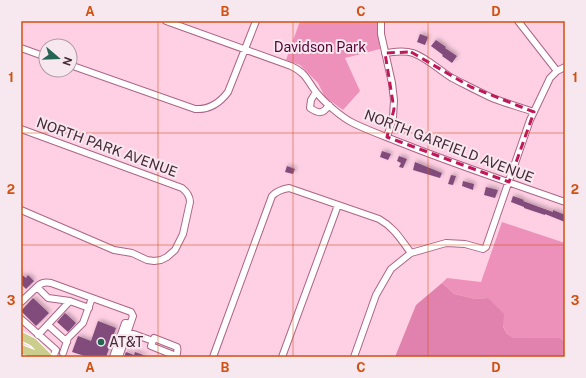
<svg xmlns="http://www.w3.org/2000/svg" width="586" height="378" viewBox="0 0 586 378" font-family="'Public Sans',sans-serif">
	<defs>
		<filter id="shadow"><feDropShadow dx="2" dy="-2" stdDeviation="2" flood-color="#0004"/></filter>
	</defs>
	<rect width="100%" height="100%" fill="#ffd0e4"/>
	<path fill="#ed91bb" d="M300 21H377L380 49 345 58 360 91 343 110 325 97 318 83 300 65 286 60Z
		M502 222 565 243V342L560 338H514L507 334 488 298 476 299 454 294 442 283 447 278 481 282Z"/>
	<path fill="#e081ae" d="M442 283 454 294 476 299 488 298 504 314 503 327 507 334 514 338H560L565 342V357H395L416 305Z"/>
	<path fill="#814b7b" filter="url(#shadow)" d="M420 34 428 37 425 45 417 42Z
		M436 40 446 47 445 48 457 56 452 63 442 56 443 55 431 46Z
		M382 151 391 154 388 160 380 157Z
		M399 156 407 159 403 168 399 167 401 163 397 161Z
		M415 162 442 173 440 178 413 170Z
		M287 166 295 169 293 174 285 172Z
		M451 175 456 176 453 185 448 184Z
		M463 181 474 184 473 190 462 186Z
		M486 187 498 190 495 198 484 195Z
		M513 196 524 200 523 201 539 207 553 212V210L565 215V222L545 214V215L524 208V207L511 202Z
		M21 274 26 278 28 275 34 281 26 289 21 284Z
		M33 298 49 313 36 326 21 311Z
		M65 313 76 323 68 332 57 322Z
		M98 321 116 328 106 357H88L72 352 78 336 91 341Z
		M126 352 134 355 135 352 149 357H124Z"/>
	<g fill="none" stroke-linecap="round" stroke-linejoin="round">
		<defs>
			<path id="minor" d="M166 21 291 66C306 73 307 80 316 92 324 102 341 117 353 123 369 131 387 137 404 144 457 165 511 183 565 202
				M381 21V34L392 83 394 100 393 118 387 137
				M518 21 557 71
				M21 48 46 57
				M385 53C395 52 403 50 413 53 427 58 439 70 452 78 464 84 477 91 490 97 504 103 520 107 534 112
				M70 65 195 109C209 110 219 104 228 92L256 21
				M316 92 311 100 310 108C319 114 323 114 329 105
				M21 129 182 188C187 192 190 196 190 202L183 234 175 250 167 257 161 260 154 261 147 260 132 253 114 250 21 210
				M37 287 48 298 70 301
				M21 302 39 285C43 282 46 282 51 283L131 312 133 316 119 357
				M21 319 56 350 53 357
				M48 325 67 342
				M128 332 153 341
				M38 335 70 301 89 308
				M63 353 68 338 83 323 92 298
				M113 357 125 323H127L130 324
				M176 357C177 354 178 350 177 347L154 338 151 346 176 356
				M213 357 272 196C277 191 282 189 289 188L379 219C395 228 401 240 411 253
				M282 357 338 205
				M354 357 376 295 391 269 411 253 446 243 465 244 483 249 486 247 530 120 550 78 557 71 565 67"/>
			<path id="major" d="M21 336 33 342 48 357
				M21 349 42 357"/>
		</defs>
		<use href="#minor" stroke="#ab6586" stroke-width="8"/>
		<use href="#major" stroke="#fff" stroke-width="10"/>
		<use href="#minor" stroke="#fff" stroke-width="6"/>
		<use href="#major" stroke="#cbcd8c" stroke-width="8"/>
	</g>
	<path fill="none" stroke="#c2185b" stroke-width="3" stroke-dasharray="8 5" stroke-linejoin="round" d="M411 52 471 87 534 112 509 182 387 137 394 109 385 53Z"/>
	<path fill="none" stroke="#d05212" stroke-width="1" stroke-opacity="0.55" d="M158 21V357M293 21V357M428 21V357M21 133H565M21 245H565"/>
	<circle fill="#256553" stroke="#f7e7ee" stroke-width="1.5" cx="101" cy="342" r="4"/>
	<g text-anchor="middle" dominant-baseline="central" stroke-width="4" stroke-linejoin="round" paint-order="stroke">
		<g font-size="14" fill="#590136" stroke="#f7e7ee">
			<text x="320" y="47">Davidson Park</text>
		</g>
		<g font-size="14" fill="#462836" stroke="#f7e7ee">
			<text transform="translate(449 146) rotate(21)">NORTH GARFIELD AVENUE</text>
			<text transform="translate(107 147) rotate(20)">NORTH PARK AVENUE</text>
		</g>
		<g font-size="14" fill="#462836" stroke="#f7e7ee" text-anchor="start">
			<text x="109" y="342">AT&amp;T</text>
		</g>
	</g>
	<rect width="586" height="378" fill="none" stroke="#f7e7ee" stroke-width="44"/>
	<g transform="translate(58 58) rotate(109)"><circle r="19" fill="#f7e7ee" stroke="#b09ba4"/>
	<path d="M0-3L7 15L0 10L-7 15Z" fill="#256553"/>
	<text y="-6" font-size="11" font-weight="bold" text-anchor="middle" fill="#462836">N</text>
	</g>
	<rect x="22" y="22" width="542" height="334" fill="none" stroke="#d05212" stroke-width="1.5"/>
	<g font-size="13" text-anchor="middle" font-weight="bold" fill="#d05212">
		<text x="90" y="16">A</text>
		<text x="225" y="16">B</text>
		<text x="361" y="16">C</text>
		<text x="496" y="16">D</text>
		<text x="11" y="82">1</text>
		<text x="575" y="82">1</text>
		<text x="11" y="194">2</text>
		<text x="575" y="194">2</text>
		<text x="11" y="305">3</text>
		<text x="575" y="305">3</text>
		<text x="90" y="372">A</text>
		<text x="225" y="372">B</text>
		<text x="361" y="372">C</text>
		<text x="496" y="372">D</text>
	</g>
</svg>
